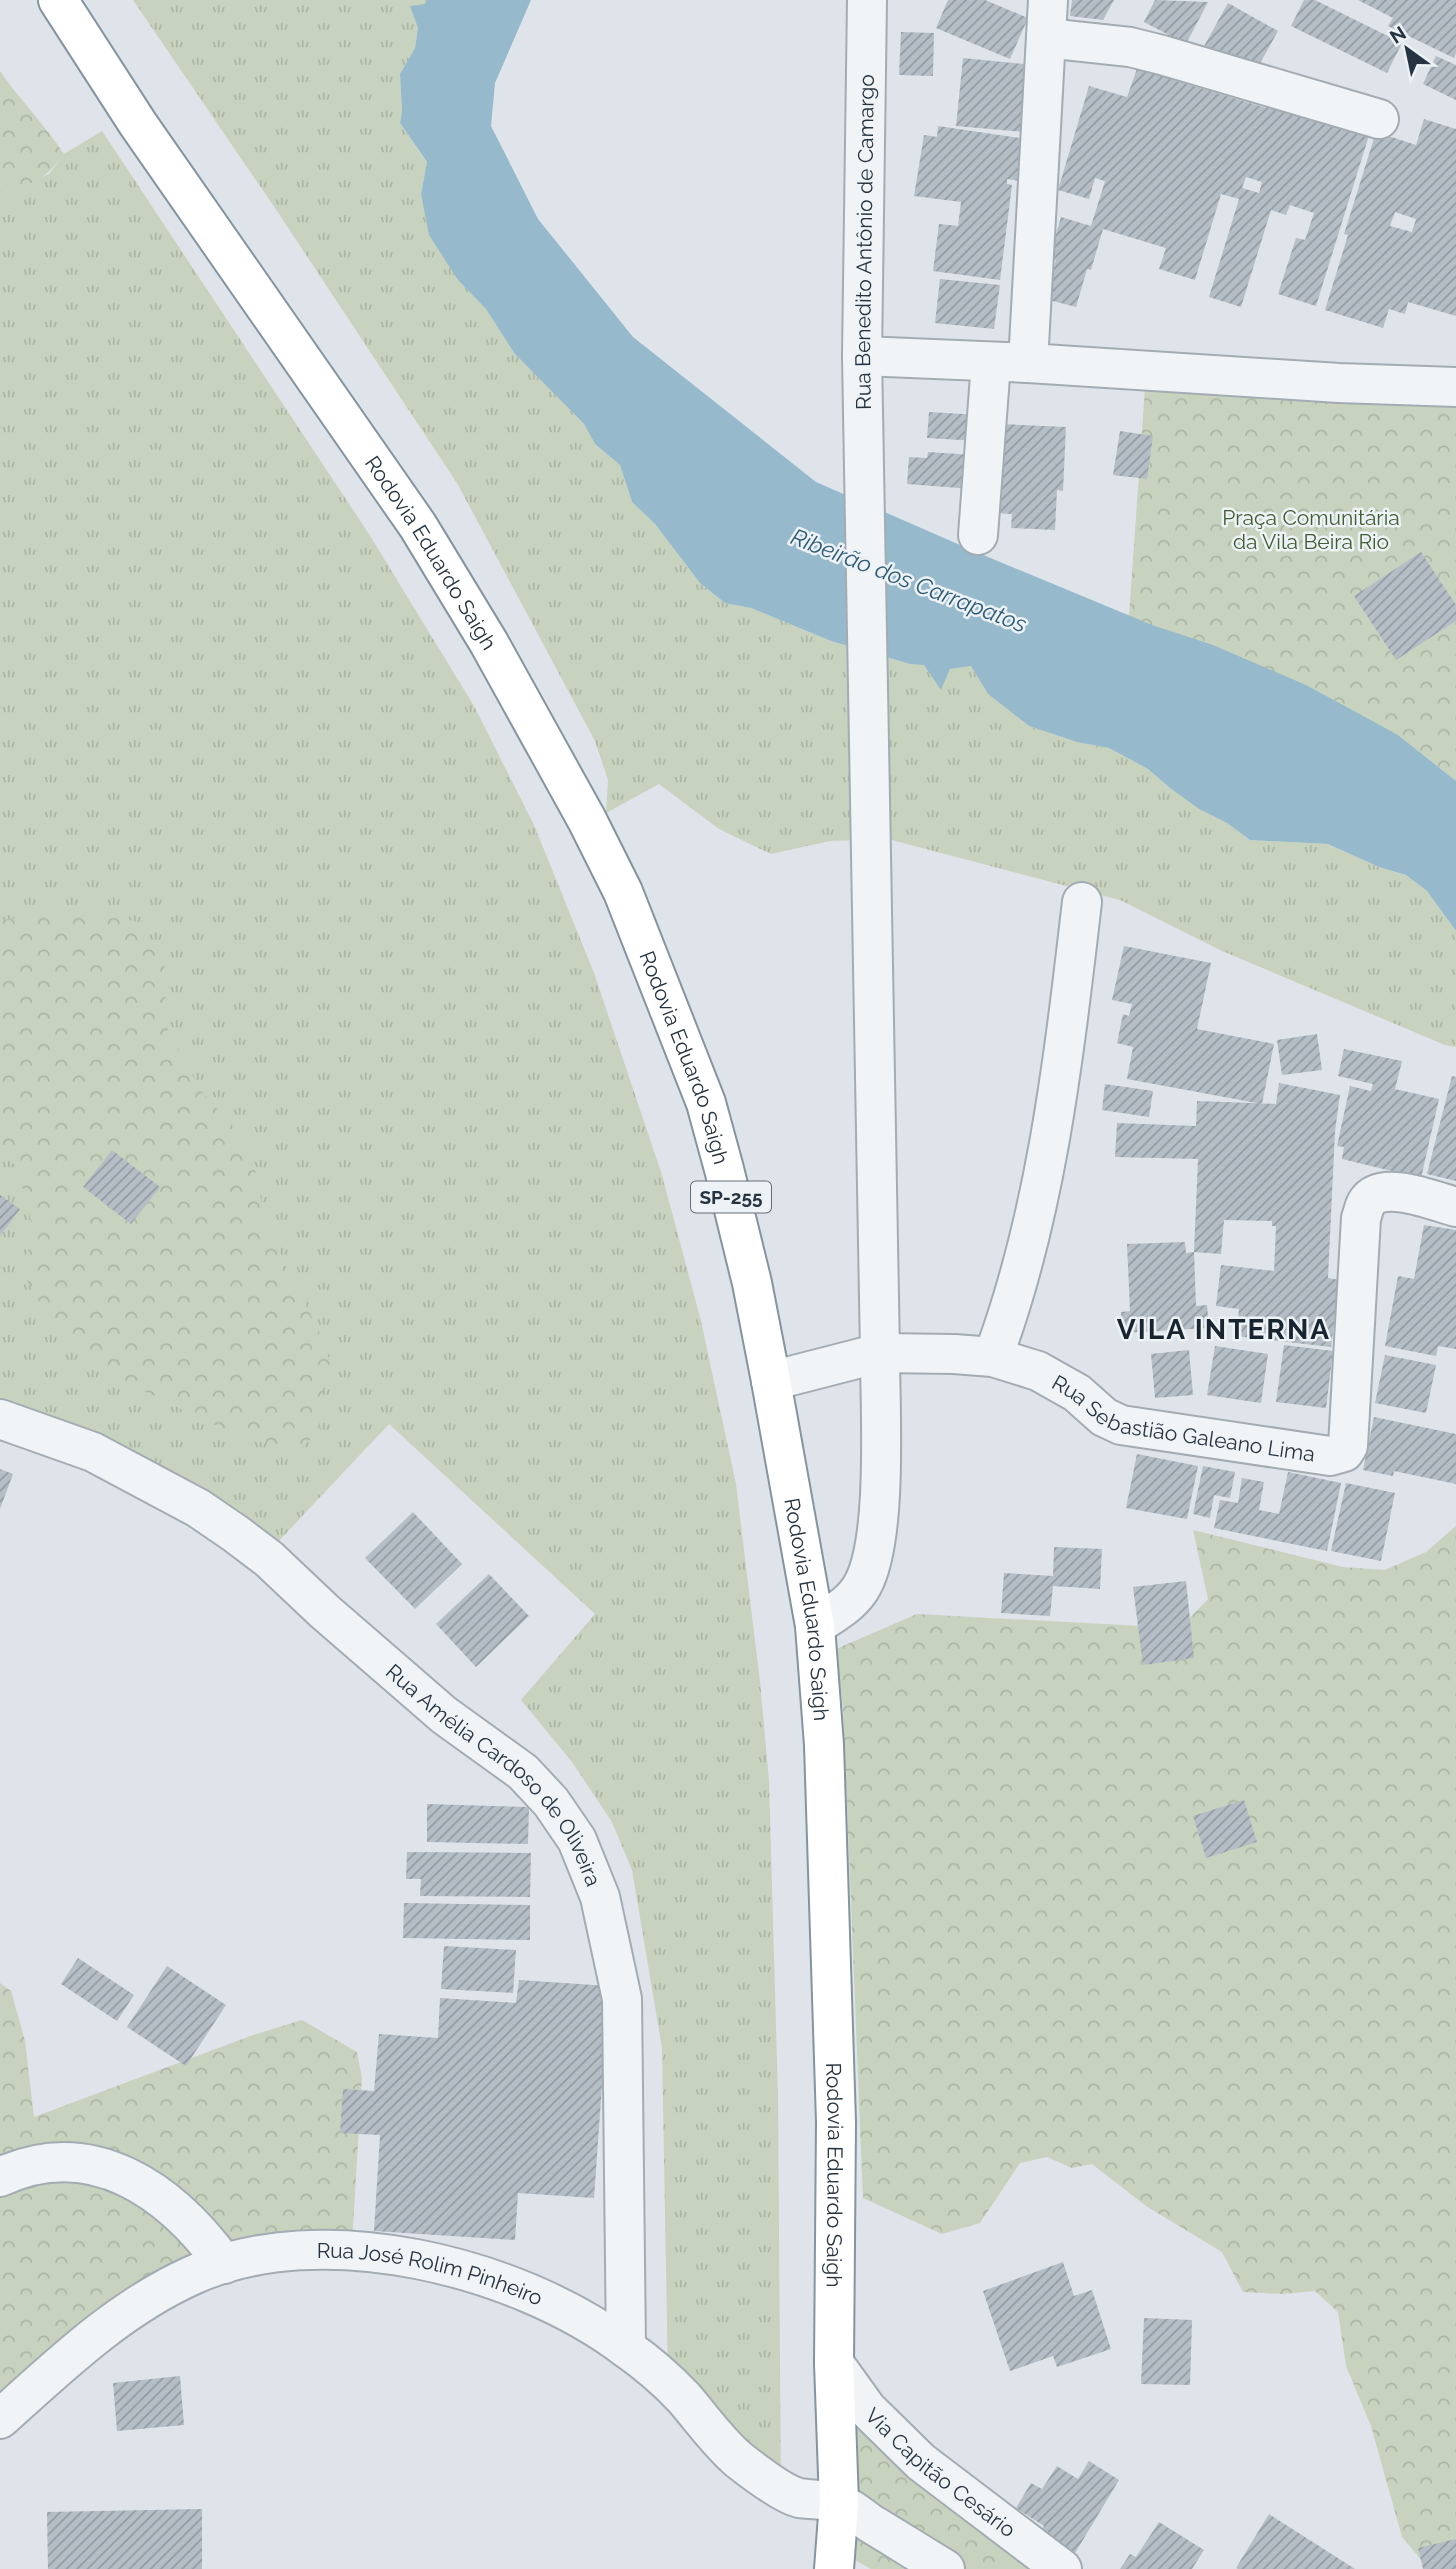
<svg xmlns="http://www.w3.org/2000/svg" width="1456" height="2569" viewBox="0 0 1456 2569" font-family="Raleway,sans-serif">
	<defs>
		<pattern id="grass-tufts" width="24" height="20" patternUnits="userSpaceOnUse" patternTransform="scale(1.75)"><rect width="24" height="20" fill="#c7d3be"/><path d="M3 7l-1-3M5 7V3M7 7l1-3M15 17l-1-3M17 17v-4M19 17l1-3" fill="none" stroke="#abb6a4"/></pattern>
		<pattern id="forest-crowns" width="20" height="18" patternUnits="userSpaceOnUse" patternTransform="scale(1.75)"><rect width="20" height="18" fill="#c7d3be"/><path d="M2 6a3 3 0 1 1 6 0M12 15a3 3 0 1 1 6 0" fill="none" stroke="#abb6a4"/></pattern>
		<pattern id="building-hatch" width="6" height="6" patternUnits="userSpaceOnUse" patternTransform="scale(1.75)"><rect width="6" height="6" fill="#b5bec6"/><path d="M-1 1l2-2M0 6l6-6M5 7l2-2" fill="none" stroke="#939ba2"/></pattern>
	</defs>
	<rect width="100%" height="100%" fill="#dee4e9"/>
	<path fill="url(#grass-tufts)" d="M133 0H426V4L411 7 418 28 415 48 400 74 402 111 400 123 427 163 421 194 458 280 486 309 514 353 584 424 595 444 620 465 632 502 655 524 700 583 725 603 751 608 831 641 910 664H924L941 689 950 669 971 666 988 694 1029 726 1077 742 1109 748 1148 769 1170 788 1199 809 1227 823 1250 840 1328 844 1379 867 1406 875 1427 891 1456 931V1047L1445 1045 1222 951 1120 900 888 839 830 841 771 854 719 829 659 784 606 813 608 780 595 741 457 483 275 208Z
		M102 131 369 534 474 706 534 825 594 973 662 1175 701 1321 736 1484 760 1682 769 1781 778 2096 781 2498 668 2376 662 2048 632 1870 612 1822 572 1762 521 1700 595 1614 389 1424 260 1561 193 1512 0 1426V185L7 191 49 174 64 154Z"/>
	<path fill="url(#forest-crowns)" d="M0 71C20 100 45 125 64 154 45 179 36 183 7 191L0 185Z
		M1146 374 1456 389V781L1398 735 1129 616Z
		M79 912 135 921 166 969 165 1024 201 1091 247 1142 258 1180 265 1226 320 1333 330 1362 320 1402V1429L298 1452 238 1436 98 1369 49 1320 20 1268 35 1235 16 1165 0 1156V920Z
		M1456 1526V2569H1429L1402 2537 1371 2426 1346 2366 1338 2312 1315 2291 1281 2294 1243 2292 1222 2252 1146 2206 1092 2164 1072 2168 1047 2157 1020 2163 980 2223 942 2234 863 2198 843 1708 836 1649 917 1614 1180 1628 1208 1599 1193 1530 1343 1567 1385 1570 1426 1552Z
		M0 1983 11 1991 25 2041 34 2117 253 2035 302 2020 357 2052 362 2078 352 2242 204 2261 0 2400Z
		M839 2380 1031 2569H871L832 2547Z"/>
	<path fill="#96b9cc" d="M426 0H531L495 83 491 126 538 219 633 337 816 482 976 552 1152 625 1213 645 1306 685 1398 735 1456 781V931L1427 891 1406 875 1379 867 1328 844 1250 840 1227 823 1199 809 1170 788 1148 769 1109 748 1077 742 1029 726 988 694 971 666 950 669 941 690 924 665 910 664 831 641 751 608 725 603 700 583 655 524 632 502 620 465 595 444 584 424 514 353 486 309 458 280 429 235 421 194 427 162 400 123 402 111 400 74 415 48 418 28 410 6 425 4Z"/>
	<path fill="url(#building-hatch)" fill-rule="evenodd" d="M948 0H985L1028 18 1010 59 936 28Z
		M1072 0H1114L1103 20 1070 16Z
		M1155 0 1208 2 1186 44 1144 22Z
		M1304 0H1315L1402 43 1387 73 1291 26Z
		M1358 0H1456V53L1454 58 1388 26 1393 18Z
		M1228 3 1278 31 1253 76 1203 48Z
		M901 32 934 33 933 76 899 75Z
		M1436 56 1456 65V100L1423 84Z
		M963 58 1024 64 1023 73H1031L1025 132 956 126Z
		M1137 69 1266 108 1269 100 1370 132 1316 306 1278 294 1296 238 1305 240 1314 213 1290 205 1286 215 1271 210 1241 307 1209 297 1239 199 1221 194 1195 280 1159 269 1166 248 1103 229 1091 270 1087 269 1076 307 1045 299 1056 260 1049 258 1061 217 1091 226 1105 181 1095 178 1089 199 1058 190 1089 86 1127 97ZM1246 177 1262 182 1259 193 1242 188Z
		M1424 119 1456 129V316L1408 302 1405 314 1389 309 1383 328 1325 310 1348 235 1344 234 1376 132 1416 145ZM1395 212 1416 219 1412 232 1390 226Z
		M938 126 1026 139 1020 181 1007 179V184L1012 185 1000 280 933 271 939 224 958 226 961 202 914 196 924 135 937 137Z
		M940 279 1000 285 994 329 935 323Z
		M929 412 980 415 978 441 927 438Z
		M1001 424 1066 427 1063 491 1057 490 1055 530 1011 528 1012 514 997 513Z
		M1120 431 1153 436 1147 479 1113 475Z
		M928 452 974 455 972 489 907 484 909 457 927 458Z
		M1421 552 1456 605V621L1396 660 1354 596Z
		M1124 946 1211 963 1197 1029 1274 1044 1262 1104 1127 1079 1133 1047 1117 1043 1123 1014 1129 1016 1132 1004 1112 1000Z
		M1317 1034 1322 1070 1282 1075 1277 1040Z
		M1344 1049 1402 1061 1395 1089 1439 1099 1421 1178 1342 1159 1344 1147 1337 1146 1350 1086 1371 1091 1373 1084 1338 1076Z
		M1452 1076 1456 1077V1181L1427 1174Z
		M1279 1083 1340 1095 1335 1131 1328 1278 1340 1280 1331 1347 1236 1336 1239 1309 1216 1306 1221 1265 1274 1271 1276 1226H1272V1221L1224 1220 1221 1254 1194 1252 1198 1159 1115 1157 1117 1123 1196 1126 1197 1101 1276 1104Z
		M1105 1084 1153 1091 1149 1117 1102 1110Z
		M112 1150 160 1187 131 1224 83 1187Z
		M0 1195 20 1209 0 1236Z
		M1424 1225 1456 1230V1349L1438 1346 1436 1356 1385 1346 1398 1276 1414 1279Z
		M1185 1242 1186 1253 1194 1252 1196 1306 1207 1305 1209 1328 1123 1333 1121 1312 1130 1311 1127 1244Z
		M1284 1345 1333 1351 1326 1408 1276 1402Z
		M1215 1346 1268 1354 1261 1403 1207 1395Z
		M1189 1350 1193 1395 1155 1398 1151 1354Z
		M1385 1355 1436 1365 1426 1413 1375 1403Z
		M1374 1417 1456 1434V1484L1394 1471 1393 1476 1363 1470Z
		M1137 1454 1198 1466 1187 1519 1126 1508Z
		M1203 1466 1235 1472 1230 1498 1214 1495 1210 1518 1193 1514Z
		M0 1469 13 1474 0 1509Z
		M1288 1472 1341 1483 1327 1551 1214 1528 1220 1500 1238 1503 1242 1478 1264 1482 1259 1510 1279 1514Z
		M1346 1483 1395 1493 1381 1561 1331 1551Z
		M413 1512 462 1564 415 1609 365 1558Z
		M1054 1547 1102 1549 1100 1589 1053 1586 1050 1616 1001 1613 1004 1573 1053 1576Z
		M489 1574 529 1616 476 1667 436 1624Z
		M1186 1581 1194 1658 1143 1665 1133 1587Z
		M1244 1800 1257 1842 1206 1858 1193 1816Z
		M427 1804 529 1807 528 1844 427 1842Z
		M407 1852 531 1853 530 1897 420 1896 421 1879H406Z
		M404 1903 530 1905V1940L403 1938Z
		M444 1946 516 1950 513 1993 441 1989Z
		M78 1958 134 1995 117 2021 61 1984Z
		M167 1966 226 2005 186 2066 127 2027Z
		M519 1980 609 1986 594 2198 518 2193 515 2240 374 2231 380 2135 340 2133 343 2089 374 2091 379 2034 438 2038 440 1998 516 2003Z
		M1063 2262 1074 2296 1092 2290 1111 2349 1057 2367 1053 2356 1010 2371 983 2291Z
		M1144 2318 1192 2320 1190 2385 1141 2384Z
		M180 2376 184 2425 117 2431 113 2383Z
		M1089 2461 1119 2480 1072 2558 1038 2537 1044 2526 1016 2508 1031 2483 1042 2489 1057 2466 1078 2479Z
		M202 2509V2569H48L47 2512Z
		M1269 2514 1355 2569H1238L1236 2568Z
		M1159 2522 1204 2550 1192 2569H1120L1130 2554 1136 2557Z
		M1456 2539V2569H1423L1418 2548Z"/>
	<g fill="none" stroke-linecap="round" stroke-linejoin="round">
		<defs>
			<g id="minor">
				<path d="M1046 38 1130 47 1162 55 1379 119"/>
				<path d="M862 356 1028 363 1339 383 1456 387"/>
				<path d="M1028 363 1048 0"/>
				<path d="M978 535 991 363"/>
				<path d="M993 1357C1047 1212 1064 1055 1082 902"/>
				<path id="s1" d="M771 1381 880 1353 954 1354 993 1357 1038 1371 1077 1393 1104 1417 1121 1425 1330 1456 1344 1452 1348 1446 1361 1218C1363 1213 1364 1206 1367 1202 1382 1179 1434 1201 1456 1207"/>
				<path id="s2" d="M0 1419 93 1452 198 1508 236 1534 269 1559 324 1611 444 1715 523 1772 551 1802 577 1840 600 1897 622 1999 626 2348"/>
				<path id="s3" d="M815 1626C832 1614 853 1604 863 1584 888 1537 880 1409 880 1353L862 356 867 0"/>
				<path d="M0 2177C92 2134 171 2191 224 2264"/>
				<path id="s4" d="M834 2363 867 2409 921 2462 1062 2569"/>
				<path id="s5" d="M0 2419C60 2365 119 2308 193 2275 321 2217 517 2266 626 2348 646 2362 667 2380 684 2398 702 2419 718 2442 739 2460 753 2471 783 2494 799 2498 812 2500 825 2499 837 2503 849 2506 860 2516 870 2523 895 2538 920 2554 945 2569"/>
			</g>
			<g id="highway">
				<path id="s6" d="M58 0 138 124 418 526 489 643 587 820 623 892 706 1103 724 1169 752 1283 771 1381 815 1626 824 1745 836 2122 834 2363 839 2503 834 2569"/>
			</g>
		</defs>
		<use href="#minor" stroke="#a3acb3" stroke-width="42"/>
		<use href="#highway" stroke="#8494a0" stroke-width="42"/>
		<use href="#minor" stroke="#f1f4f7" stroke-width="38"/>
		<use href="#highway" stroke="#fff" stroke-width="38"/>
	</g>
	<g text-anchor="middle" dominant-baseline="central" stroke-width="5" stroke-linejoin="round" paint-order="stroke">
		<rect fill="#edf2f6" stroke="#626d77" stroke-width="2" x="691" y="1181.5" width="80" height="31" rx="5"/>
		<g font-size="19" font-weight="bold" fill="#263441">
			<text x="731" y="1197">SP-255</text>
		</g>
		<g font-size="21" fill="#263441" stroke="#edf2f6">
			<text stroke="none"><textPath href="#s3" startOffset="1409">Rua Benedito Antônio de Camargo</textPath></text>
			<text stroke="none"><textPath href="#s6" startOffset="667">Rodovia Eduardo Saigh</textPath></text>
			<text stroke="none"><textPath href="#s6" startOffset="1234">Rodovia Eduardo Saigh</textPath></text>
			<text stroke="none"><textPath href="#s1" startOffset="430">Rua Sebastião Galeano Lima</textPath></text>
			<text stroke="none"><textPath href="#s6" startOffset="1801">Rodovia Eduardo Saigh</textPath></text>
			<text stroke="none"><textPath href="#s2" startOffset="620">Rua Amélia Cardoso de Oliveira</textPath></text>
			<text stroke="none"><textPath href="#s6" startOffset="2368">Rodovia Eduardo Saigh</textPath></text>
			<text stroke="none"><textPath href="#s5" startOffset="485">Rua José Rolim Pinheiro</textPath></text>
			<text stroke="none"><textPath href="#s4" startOffset="154">Via Capitão Cesário</textPath></text>
		</g>
		<g font-size="21" fill="#425d32" stroke="#edf2f6">
			<text x="1311" y="517">Praça Comunitária<tspan x="1311" dy="24">da Vila Beira Rio</tspan></text>
		</g>
		<g font-size="23" font-style="italic" fill="#2d5b77" stroke="#edf2f6">
			<text transform="translate(909 580) rotate(21)">Ribeirão dos Carrapatos</text>
		</g>
		<g font-size="28" font-weight="bold" letter-spacing="2" fill="#182531" stroke="#edf2f6">
			<text x="1224" y="1329">VILA INTERNA</text>
		</g>
	</g>
	<g transform="translate(1407 49) rotate(327)" stroke="#edf2f6" stroke-width="5" paint-order="stroke">
	<path d="M0-5L12 26L0 18L-12 26Z" fill="#263441"/>
	<text y="-10" font-size="19" font-weight="bold" text-anchor="middle" fill="#263441">N</text>
	</g>
</svg>
